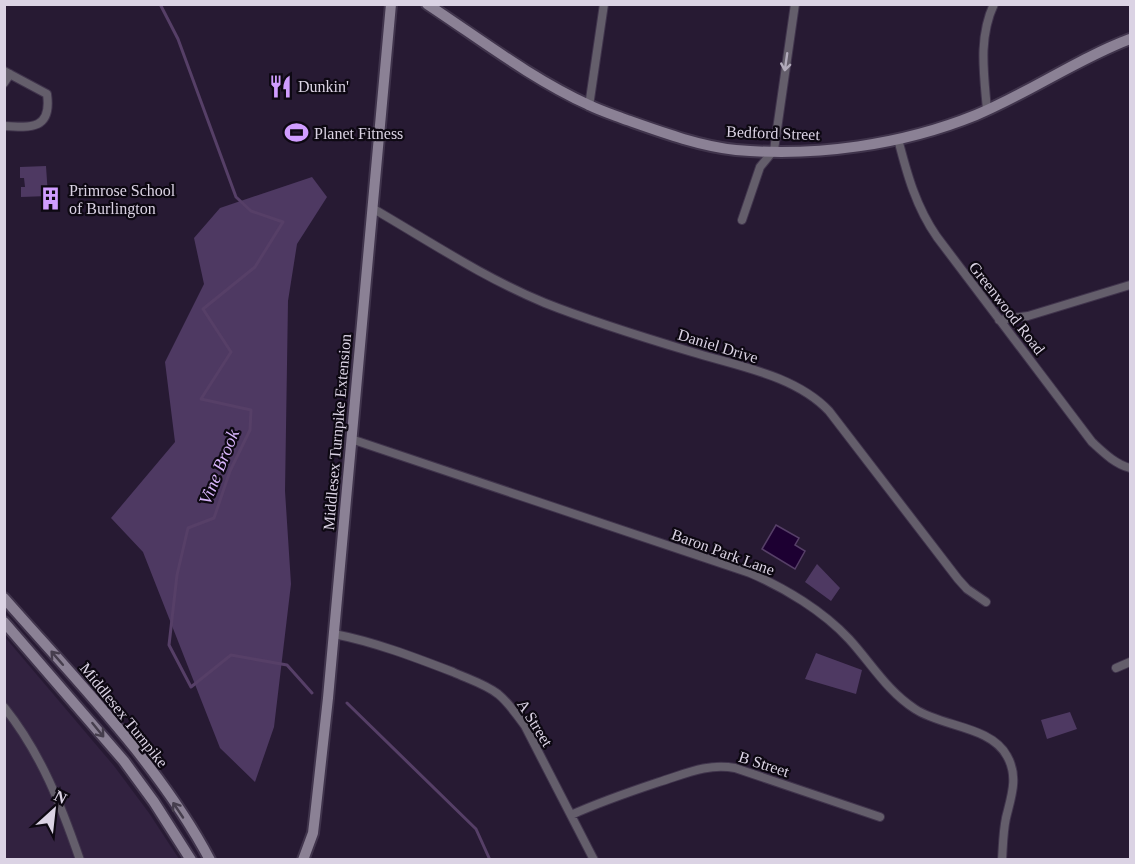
<svg xmlns="http://www.w3.org/2000/svg" width="1135" height="864" viewBox="0 0 1135 864" font-family="'Times New Roman',serif">
	<rect width="100%" height="100%" fill="#271a33"/>
	<path fill="#322240" d="M4 636 114 766 149 813 179 859H5Z"/>
	<path fill="#4e3962" d="M46 166 48 196 21 197V187H25L24 178H20V167Z
		M312 177 327 197 297 244 288 301 285 491 291 584 274 727 255 782 220 748 143 552 111 518 175 442 165 362 204 284 194 238 220 208Z
		M817 564 840 588 831 601 805 582Z
		M816 653 862 670 856 694 805 679Z
		M1070 712 1077 729 1047 739 1041 720Z"/>
	<path fill="#1d0032" stroke="#563f67" stroke-width="1.5" d="M776 525 799 538 795 545 805 551 795 569 762 549Z"/>
	<g fill="none" stroke-linecap="round" stroke-linejoin="round">
		<path stroke="#563f67" stroke-width="3" d="M160 4 178 39 236 197 251 211 283 222 255 267 203 309 231 352 201 399 251 410 250 430 230 471 214 518 188 528 177 575 169 645 191 687 231 655 287 665 312 693
			M347 703 476 829 490 860"/>
		<defs>
			<path id="street" d="M4 71 47 94C52 129 32 128 4 126
				M4 83 10 74
				M589 106 604 4
				M987 110C984 74 978 38 994 4
				M898 139C907 174 916 207 937 237L1092 442C1104 453 1115 464 1130 468
				M372 208C429 241 484 278 545 303 593 322 642 337 692 352 737 366 795 375 829 411L958 579 967 589 986 602
				M742 220 760 167 774 150 795 4
				M999 320 1028 316 1130 285
				M351 439 750 573C785 588 823 611 849 639 871 663 887 691 915 709 942 727 991 726 1007 756 1019 777 1011 797 1006 818 1003 832 1003 846 1002 860
				M334 634C375 642 414 657 453 672 468 679 485 684 498 694 509 703 517 715 525 726L594 860
				M1116 668 1130 662
				M4 707C41 753 61 805 80 860
				M571 815C600 802 629 792 659 782 685 774 707 763 735 768L880 817"/>
			<path id="secondary" d="M427 4C480 39 532 79 589 105 601 111 614 115 627 120 661 132 699 146 736 150 816 157 902 145 976 115 1029 93 1077 59 1130 39
				M4 598C75 679 159 764 210 860
				M4 622 124 761 154 802 191 860
				M303 860 313 833 315 816 328 698 391 4"/>
		</defs>
		<use href="#street" stroke="#40344c" stroke-width="10"/>
		<use href="#secondary" stroke="#40344c" stroke-width="14"/>
		<use href="#street" stroke="#645e6b" stroke-width="8"/>
		<use href="#secondary" stroke="#8b8195" stroke-width="10"/>
	</g>
	<defs><path id="oneway-shaft" d="M-6 0H5M1.5-3L5.5 0L1.5 3" fill="none" stroke-width="1.6" stroke-linecap="round" stroke-linejoin="round" transform="scale(1.5)"/></defs>
	<use stroke="#b1aaba" href="#oneway-shaft" transform="translate(786 62) rotate(98)"/>
	<g stroke="#463e4d">
		<use href="#oneway-shaft" transform="translate(57 658) rotate(-131)"/>
		<use href="#oneway-shaft" transform="translate(98 730) rotate(51)"/>
		<use href="#oneway-shaft" transform="translate(178 810) rotate(-124)"/>
	</g>
	<defs>
		<symbol id="restaurant-bare" viewBox="-9 -9 18 18"><path d="M-5-6h1v4h1v-4h1v4h1v-4h1v5L-1.5 .5V6h-2V.5L-5-1ZM5-6V6H3V1.5H1.5Q1.5-4 5-6Z" fill="#d09dff" stroke="#0d0812" stroke-width="2.5" paint-order="stroke"/></symbol>
		<symbol id="stadium-bare" viewBox="-9 -9 18 18"><path d="M0-5a6.5 5 0 1 0 0 10a6.5 5 0 1 0 0-10ZM-3.5-1.8h7v3.6h-7Z" fill="#d09dff" stroke="#0d0812" stroke-width="2.5" paint-order="stroke"/></symbol>
		<symbol id="building-bare" viewBox="-9 -9 18 18"><path d="M-4-6H4V6H1V3H-1V6H-4ZM-2.5-4.3h1.7v1.8h-1.7ZM.8-4.3h1.7v1.8H.8ZM-2.5-1h1.7V.8h-1.7ZM.8-1h1.7V.8H.8Z" fill="#d09dff" stroke="#0d0812" stroke-width="2.5" paint-order="stroke"/></symbol>
	</defs>
	<g fill-rule="evenodd">
		<use href="#restaurant-bare" x="264" y="70" width="33" height="33"/>
		<use href="#stadium-bare" x="280" y="116" width="33" height="33"/>
		<use href="#building-bare" x="34" y="182" width="33" height="33"/>
	</g>
	<g text-anchor="middle" dominant-baseline="central" stroke-width="4.5" stroke-linejoin="round" paint-order="stroke">
		<g font-size="16" fill="#dbd3e4" stroke="#0d0812" text-anchor="start">
			<text x="298" y="86">Dunkin'</text>
			<text x="314" y="133">Planet Fitness</text>
			<text x="69" y="190">Primrose School<tspan x="69" dy="18">of Burlington</tspan></text>
		</g>
		<g font-size="16" fill="#dbd3e4" stroke="#0d0812">
			<text transform="translate(773 133) rotate(2)">Bedford Street</text>
			<text transform="translate(1007 308) rotate(52)">Greenwood Road</text>
			<text transform="translate(718 346) rotate(17)">Daniel Drive</text>
			<text transform="translate(337 432) rotate(-85)">Middlesex Turnpike Extension</text>
			<text transform="translate(723 552) rotate(20)">Baron Park Lane</text>
			<text transform="translate(124 715) rotate(51)">Middlesex Turnpike</text>
			<text transform="translate(535 723) rotate(58)">A Street</text>
			<text transform="translate(764 764) rotate(18)">B Street</text>
		</g>
		<g font-size="18" font-style="italic" fill="#d8b5fb" stroke="#0d0812">
			<text transform="translate(219 467) rotate(-68)">Vine Brook</text>
		</g>
	</g>
	<rect width="1135" height="864" fill="none" stroke="#dbd3e4" stroke-width="12"/>
	<g transform="translate(54 810) rotate(27)" stroke="#0d0812" stroke-width="4.5" paint-order="stroke">
	<path d="M0-4.5L10 22L0 15L-10 22Z" fill="#dbd3e4"/>
	<text y="-9" font-size="16" font-weight="bold" text-anchor="middle" fill="#dbd3e4">N</text>
	</g>
</svg>
